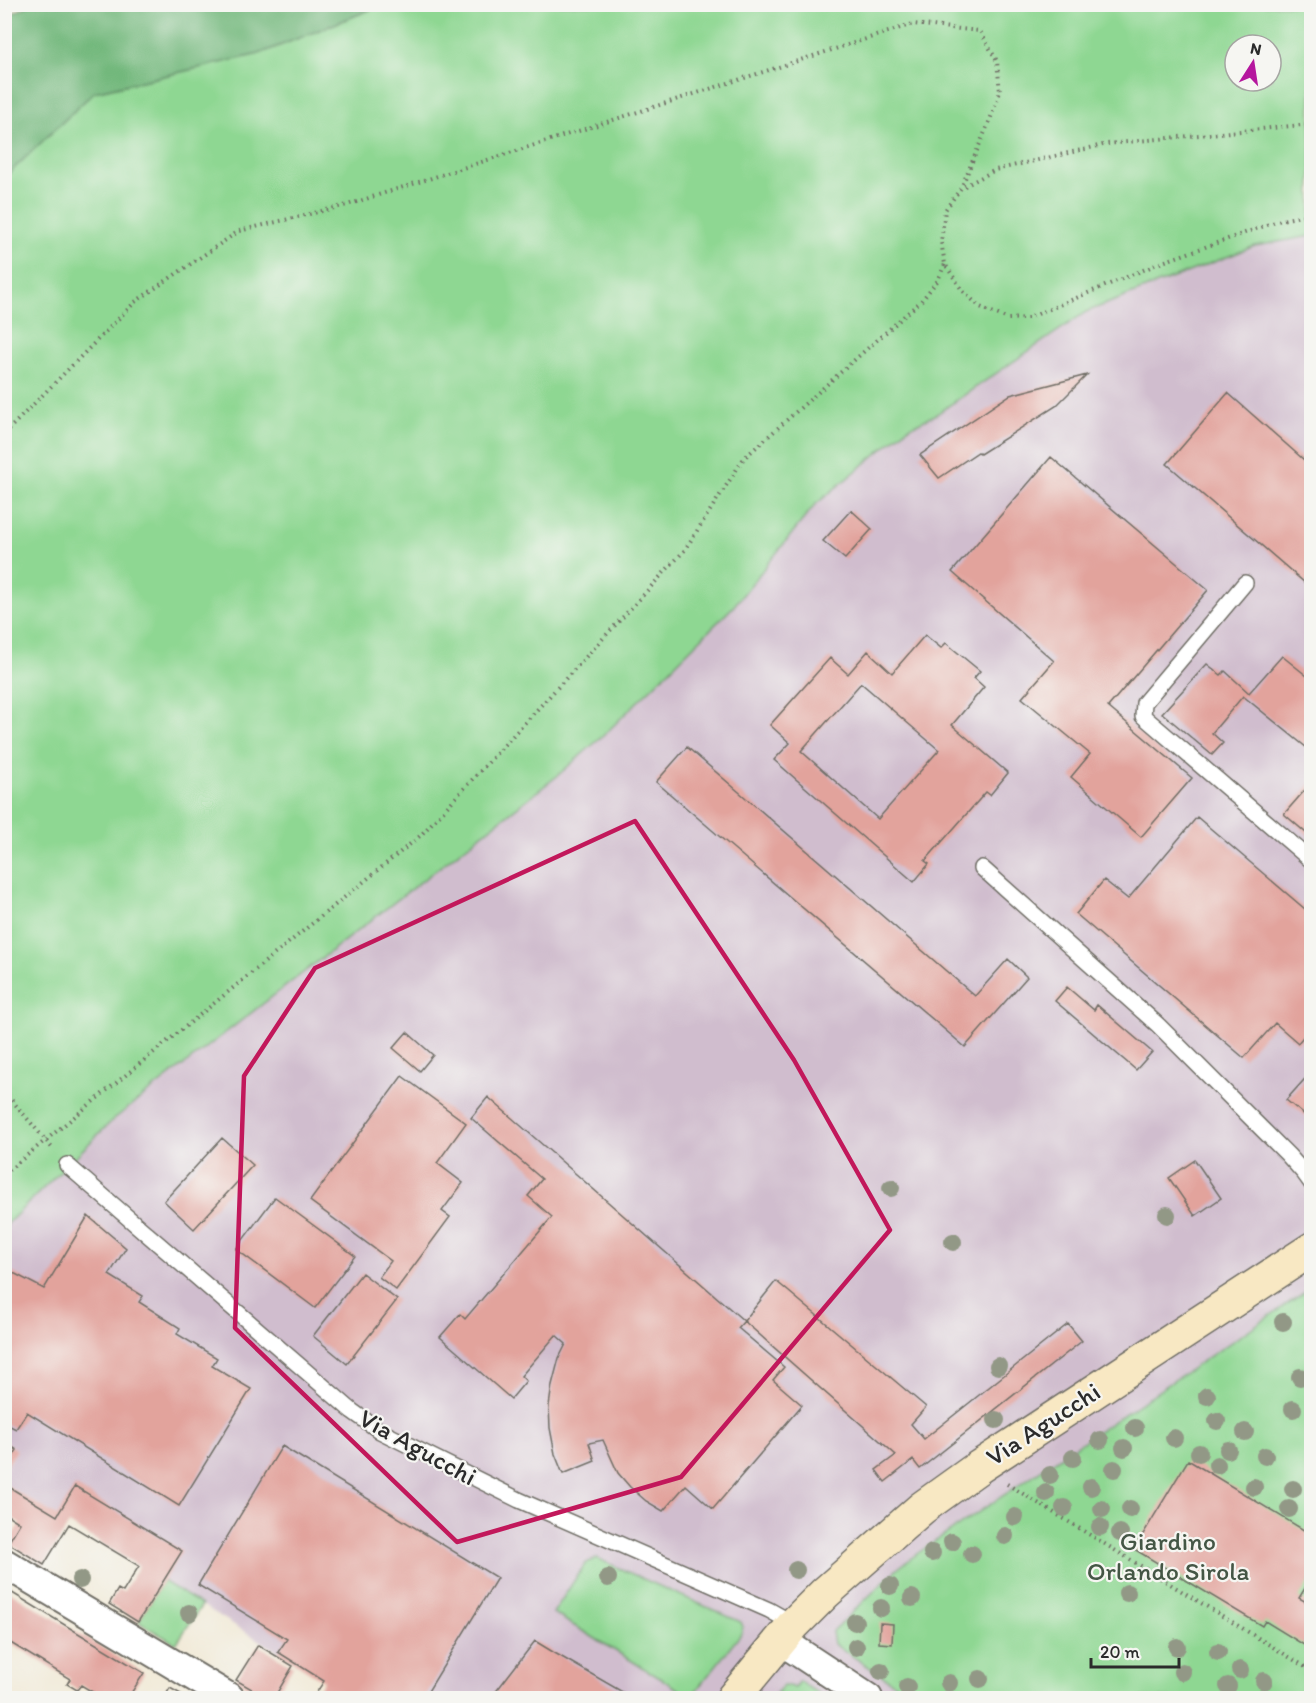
<svg xmlns="http://www.w3.org/2000/svg" width="1316" height="1703" viewBox="0 0 1316 1703" font-family="Itim,sans-serif">
	<rect width="100%" height="100%" fill="#f6f6f2"/>
	<filter id="ink" filterUnits="userSpaceOnUse"><feTurbulence type="fractalNoise" baseFrequency=".0167" numOctaves="2"/><feDisplacementMap in="SourceGraphic" scale="12" xChannelSelector="R" yChannelSelector="G"/><feConvolveMatrix kernelMatrix="1 2 1 2 8 2 1 2 1" color-interpolation-filters="sRGB"/></filter>
	<filter id="wash" filterUnits="userSpaceOnUse"><feTurbulence type="fractalNoise" baseFrequency=".008" numOctaves="4" result="noise"/><feDisplacementMap in="SourceGraphic" scale="24" xChannelSelector="R" yChannelSelector="G"/><feGaussianBlur stdDeviation="1.35" result="paint"/><feColorMatrix in="noise" values="0 0 0 0 0 0 0 0 0 0 0 0 0 0 0 0 0 1.4 0 .05"/><feComposite in="paint" operator="in"/></filter>
	<g filter="url(#wash)">
		<rect width="100%" height="100%" fill="#f1e9d5"/>
		<path fill="#d0bdce" d="M1311 236V1288L918 1553 897 1569 832 1632 834 1644 916 1698H353L5 1484V1470L17 1450 5 1442 4 1229 7 1223 114 1119 556 777 604 735 733 607 815 505 908 428 935 415 1086 312 1255 246Z"/>
		<path fill="#8ed792" stroke="#5c815e" stroke-width="1.5" fill-rule="evenodd" d="M382 5H1311V236L1255 246 1086 312 935 415 908 428 815 505 733 607 604 735 556 777 114 1119 8 1223 5 1229V177L94 92 259 54ZM1235 45H1271V81H1235Z
			M1311 1288V1698H916L834 1644 832 1632 897 1569 918 1553Z
			M596 1558 741 1622 743 1627 741 1634 691 1697 553 1613 585 1564Z
			M163 1581 202 1605 176 1644 138 1622Z
			M799 1681 822 1696 820 1698H785L776 1693 783 1686H789L794 1688Z"/>
		<path fill="#72b87c" stroke="#4e7254" stroke-width="1.5" d="M31 4H382V5L259 54 94 92 5 177V17Z"/>
		<g id="blocks">
			<path fill="#e2a39c" fill-rule="evenodd" d="M1087 375 1056 406 980 454 978 452 939 478 920 455 1010 395Z
				M1228 393 1312 467V589L1167 464Z
				M1051 457 1208 590 1108 707 1192 778 1141 837 1071 777 1090 754 1022 698 1054 661 952 572Z
				M851 510 872 529 845 559 823 541Z
				M925 635 941 648 946 643 980 671 974 678 984 687 952 725 1008 773 990 795 986 792 925 861 929 864 914 882 774 760 790 743 770 725 830 658 848 674 868 651 892 673ZM861 683 939 750 878 819 801 751Z
				M1282 656 1312 680V752L1243 696 1212 733 1223 743 1212 755 1162 713 1207 664 1221 675 1225 671 1249 693Z
				M687 747 975 996 1008 959 1027 977 965 1047 656 782Z
				M1312 782V838L1284 814Z
				M1197 817 1312 915V1026L1298 1043 1275 1023 1244 1058 1076 914 1104 880 1128 899Z
				M1067 987 1094 1010 1097 1005 1152 1052 1136 1070 1055 1001Z
				M407 1032 433 1055 420 1071 393 1048Z
				M1312 1071V1121L1286 1100Z
				M402 1076 466 1123 437 1163 463 1183 442 1211 450 1217 396 1290 379 1277 391 1261 310 1201Z
				M488 1097 744 1321 738 1328 784 1367 773 1380 802 1405 713 1509 686 1485 663 1511 646 1501 630 1487 618 1473 603 1440 589 1443 595 1461 563 1474 555 1454 550 1428 549 1406 552 1385 559 1358 566 1344 556 1335 521 1376 526 1381 511 1399 440 1337 460 1314 465 1319 552 1217 528 1196 542 1179 471 1118Z
				M222 1138 253 1165 194 1229 164 1201Z
				M1195 1160 1221 1198 1195 1216 1169 1178Z
				M275 1197 355 1256 315 1308 236 1249Z
				M88 1216 126 1248 109 1275 143 1296 139 1302 180 1328 177 1334 217 1358 212 1366 251 1389 179 1506 27 1412 16 1429 4 1423V1268L44 1289Z
				M362 1273 397 1300 347 1364 313 1336Z
				M776 1281 926 1407 911 1424 924 1439 1068 1324 1082 1341 920 1469 913 1460 885 1482 876 1470 896 1455 744 1321Z
				M4 1442 17 1450 4 1470Z
				M282 1446 497 1578 424 1698H313L324 1681 278 1652 287 1639 198 1585Z
				M1188 1460 1312 1535V1580H1310L1299 1598 1312 1605V1650L1265 1621 1262 1626 1134 1549Z
				M4 1484 57 1516 75 1486 182 1551 138 1622 109 1604 118 1589 123 1592 139 1566 69 1524 44 1565 8 1543 20 1523 4 1513Z
				M4 1588 144 1673 128 1698H100L101 1697 81 1685 77 1690 67 1684 70 1679 4 1639Z
				M880 1623 893 1624 892 1644 879 1643Z
				M535 1641 553 1652 633 1698H491Z
				M258 1645 293 1666 274 1698H267L236 1680Z
				M170 1688 188 1698H164Z"/>
		</g>
	</g>
	<g filter="url(#ink)">
		<use href="#blocks" fill-opacity="0" stroke="#706e66" stroke-width="1.5"/>
		<g fill="none" stroke-linecap="round" stroke-linejoin="round">
			<defs>
				<path id="lane" d="M1245 583 1144 703 1143 716 1312 861
					M982 868 1158 1025 1288 1155 1304 1173 1312 1184
					M67 1165 352 1411 380 1431 519 1500 769 1610 794 1624"/>
				<path id="street" d="M4 1563 230 1698
					M780 1640 868 1698"/>
				<path id="secondary" d="M733 1698 794 1624 825 1593 922 1508 979 1467 1312 1249"/>
			</defs>
			<use href="#lane" stroke="#706e66" stroke-width="18"/>
			<use href="#street" stroke="#706e66" stroke-width="32"/>
			<use href="#secondary" stroke="#706e66" stroke-width="36"/>
			<path stroke="#706e66" stroke-width="4" stroke-dasharray="1.5 4.5" stroke-linecap="butt" d="M1312 124 1107 144 995 170 961 188 945 210 941 242 945 264 962 290 980 307 1008 319 1028 318 1160 263 1281 220 1312 214
				M4 434 135 302 239 231 347 205 913 24 980 31 997 61 1000 92 990 120 961 188
				M4 1091 53 1149
				M4 1174 420 836 684 551 744 458 921 301 938 280 945 264
				M1007 1484 1312 1671"/>
			<use href="#lane" stroke="#fff" stroke-width="15"/>
			<use href="#street" stroke="#fff" stroke-width="28"/>
			<use href="#secondary" stroke="#f8e8c3" stroke-width="33"/>
		</g>
		<g fill="#929886">
			<circle cx="891" cy="1188" r="9"/>
			<circle cx="1167" cy="1215" r="9"/>
			<circle cx="953" cy="1242" r="9"/>
			<circle cx="1283" cy="1322" r="9"/>
			<circle cx="998" cy="1366" r="9"/>
			<circle cx="1300" cy="1377" r="9"/>
			<circle cx="1207" cy="1396" r="9"/>
			<circle cx="1293" cy="1409" r="9"/>
			<circle cx="996" cy="1420" r="9"/>
			<circle cx="1217" cy="1421" r="9"/>
			<circle cx="1135" cy="1428" r="9"/>
			<circle cx="1245" cy="1432" r="9"/>
			<circle cx="1174" cy="1438" r="9"/>
			<circle cx="1100" cy="1440" r="9"/>
			<circle cx="1124" cy="1448" r="9"/>
			<circle cx="1228" cy="1450" r="9"/>
			<circle cx="1199" cy="1453" r="9"/>
			<circle cx="1265" cy="1456" r="9"/>
			<circle cx="1073" cy="1458" r="9"/>
			<circle cx="1217" cy="1465" r="9"/>
			<circle cx="1114" cy="1469" r="9"/>
			<circle cx="1050" cy="1475" r="9"/>
			<circle cx="1091" cy="1487" r="9"/>
			<circle cx="1254" cy="1487" r="9"/>
			<circle cx="1293" cy="1489" r="9"/>
			<circle cx="1046" cy="1493" r="9"/>
			<circle cx="1064" cy="1508" r="9"/>
			<circle cx="1102" cy="1509" r="9"/>
			<circle cx="1130" cy="1509" r="9"/>
			<circle cx="1289" cy="1509" r="9"/>
			<circle cx="1015" cy="1517" r="9"/>
			<circle cx="1100" cy="1527" r="9"/>
			<circle cx="1120" cy="1533" r="9"/>
			<circle cx="1005" cy="1536" r="9"/>
			<circle cx="952" cy="1542" r="9"/>
			<circle cx="932" cy="1553" r="9"/>
			<circle cx="972" cy="1554" r="9"/>
			<circle cx="796" cy="1570" r="9"/>
			<circle cx="608" cy="1578" r="9"/>
			<circle cx="80" cy="1580" r="9"/>
			<circle cx="890" cy="1586" r="9"/>
			<circle cx="1127" cy="1593" r="9"/>
			<circle cx="912" cy="1598" r="9"/>
			<circle cx="881" cy="1608" r="9"/>
			<circle cx="189" cy="1613" r="9"/>
			<circle cx="855" cy="1622" r="9"/>
			<circle cx="856" cy="1647" r="9"/>
			<circle cx="1177" cy="1647" r="9"/>
			<circle cx="1218" cy="1652" r="9"/>
			<circle cx="1240" cy="1670" r="9"/>
			<circle cx="881" cy="1671" r="9"/>
			<circle cx="1182" cy="1672" r="9"/>
			<circle cx="980" cy="1679" r="9"/>
			<circle cx="1264" cy="1681" r="9"/>
			<circle cx="949" cy="1683" r="9"/>
			<circle cx="1228" cy="1686" r="9"/>
			<circle cx="907" cy="1687" r="9"/>
		</g>
	</g>
	<path fill="none" stroke="#c2185b" stroke-width="4.5" stroke-linejoin="round" d="M635 821 794 1060 890 1230 681 1477 457 1542 235 1328 244 1076 315 968Z"/>
	<g text-anchor="middle" dominant-baseline="central" stroke-width="4.5" stroke-linejoin="round" paint-order="stroke">
		<g font-size="26" fill="#2b2b2b" stroke="#f6f6f2">
			<text transform="translate(1043 1424) rotate(-33)">Via Agucchi</text>
			<text transform="translate(418 1447) rotate(29)">Via Agucchi</text>
		</g>
		<g font-size="26" fill="#445645" stroke="#f6f6f2">
			<text x="1168" y="1541">Giardino<tspan x="1168" dy="30">Orlando Sirola</tspan></text>
		</g>
	</g>
	<rect width="1316" height="1703" fill="none" stroke="#f6f6f2" stroke-width="24"/>
	<g transform="translate(1253 63) rotate(12)"><circle r="28" fill="#f6f6f2" stroke="#a5a5a2" stroke-width="1.5"/>
	<path d="M0-4.5L10 22L0 15L-10 22Z" fill="#b5179e"/>
	<text y="-9" font-size="16" font-weight="bold" text-anchor="middle" fill="#2b2b2b">N</text>
	</g>
	<path d="M1091 1658v9h88v-9" fill="none" stroke="#2b2b2b" stroke-width="3"/>
	<text x="1100" y="1658" font-size="18" fill="#2b2b2b" stroke="#f6f6f2" stroke-width="4.5" paint-order="stroke">20 m</text>
</svg>
